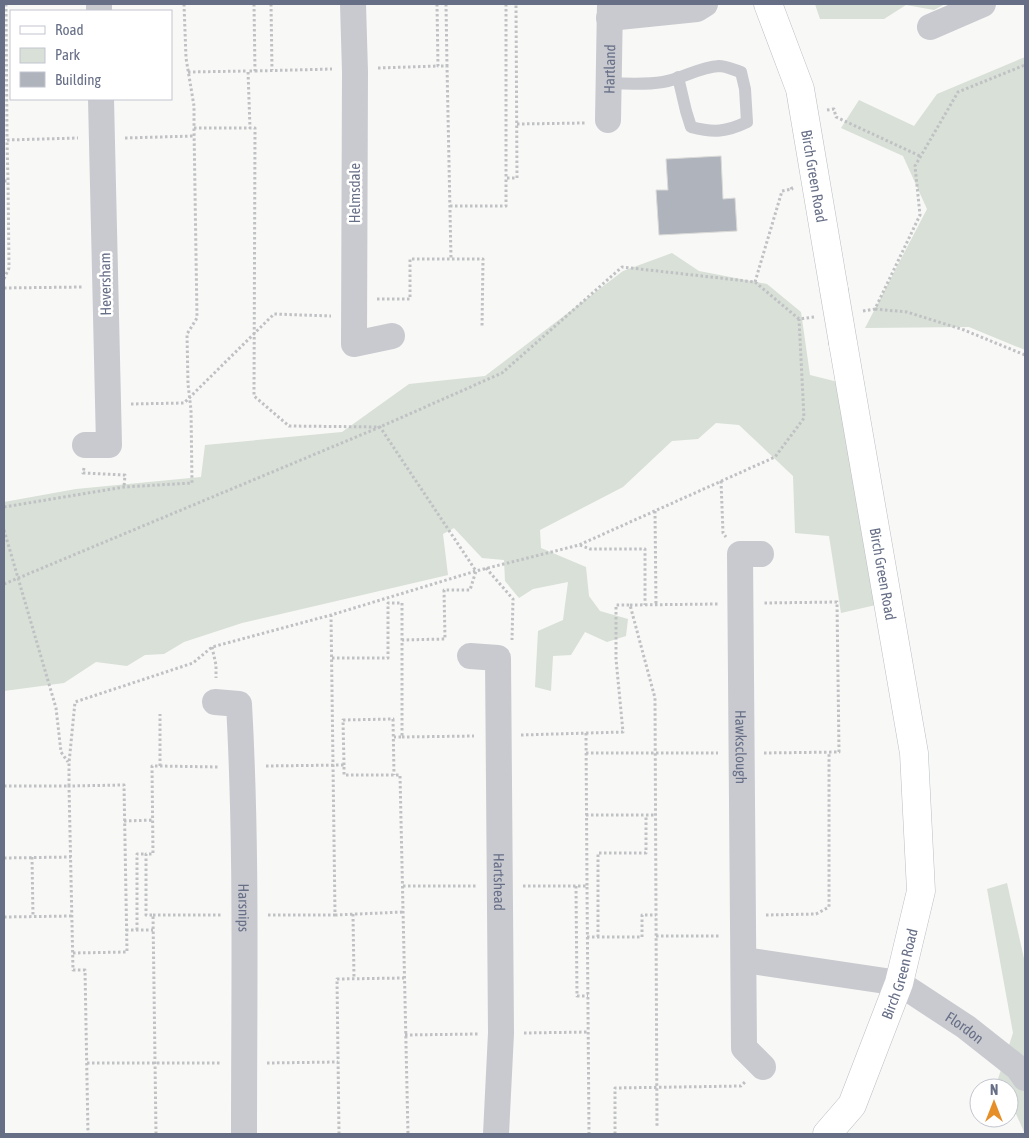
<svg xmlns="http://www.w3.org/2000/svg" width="1029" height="1138" viewBox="0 0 1029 1138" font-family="'Asap Condensed',sans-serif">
	<rect width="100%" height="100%" fill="#f8f8f6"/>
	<path fill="#d8e0d7" d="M815 4H945L934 10 906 5 884 19H820Z
		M1025 57V350L969 327 865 328 927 209 903 156 841 128 859 100 914 126 937 94Z
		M672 253 699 271 767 284 801 312 810 375 842 383 880 604 841 613 829 536 795 533 793 476 739 425 716 423 698 439 672 441 623 487 540 530 541 548 586 567 589 596 600 611 628 619 626 636 607 642 585 632 571 655 553 656 551 691 535 687 538 631 563 620 568 582 533 589 519 598 505 581 504 560 482 558 454 528 443 534 448 575 242 623 184 642 164 654 145 655 127 666 96 662 64 683 4 691V502L76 489 201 477 205 445 342 432 409 384 485 376 623 271Z
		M1007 883 1025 963V1134L1016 1114 1009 1103V1088H999L996 1085 1013 1033 987 889Z"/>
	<path fill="#afb3bc" stroke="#dadad8" d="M721 156 723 199 735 198 737 231 659 235 656 190H668L666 159Z"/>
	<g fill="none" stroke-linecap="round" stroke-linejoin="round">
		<defs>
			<g id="secondary">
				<path id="s6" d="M768 4 800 89 834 290"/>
				<path id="s7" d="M827 1134 852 1105 899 983 921 891 914 753 843 343"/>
			</g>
		</defs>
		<use href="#secondary" stroke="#bbbdc3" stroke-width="29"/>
		<path stroke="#c0c1c4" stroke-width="3" stroke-dasharray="2.5 2.5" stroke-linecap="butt" d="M6 4 7 140
			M254 4 255 71H248L250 128H255L254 396 289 426 380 427 476 571 470 590H444L445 639 402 640
			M271 4 272 70
			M437 4 438 66H447L451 259
			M446 4 447 66
			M506 4V178
			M378 68 438 66
			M255 71 332 69
			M188 72 248 71
			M827 110 834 109 836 117 920 156
			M517 124 585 123
			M194 128H250
			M125 138 194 136
			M4 181H8L7 140 78 138
			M450 206H506V178H517L516 4
			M4 279 9 268 8 181
			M755 282 782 191 792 189 791 187
			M4 288 83 287
			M377 299H410V259H483L482 328
			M875 309 907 312 964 330 1025 355
			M863 311 875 309 920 215 915 166 958 92 1025 65
			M131 404 184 403 274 314 331 316
			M84 468 83 473 125 475 124 487
			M721 481 723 533 726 537
			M4 507 124 487 192 483 191 410 188 384 187 334 197 318 194 128V106L186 58 184 4
			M655 511 656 605
			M4 530 56 708 61 752 68 762
			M580 545 590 549H645V605
			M486 568 513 599 512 640
			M4 584 380 427 502 373 622 267 755 282 799 319 814 317
			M630 605 718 604
			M212 647 216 665V678
			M332 658H388V603H402V737H394
			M586 733 587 886
			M521 735 623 732 616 659V605H630L655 698 657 1128
			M402 737 474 736
			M586 753H718
			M764 753 839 752 837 602 764 603
			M344 765 343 720 393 719 394 775
			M160 766 219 767
			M266 766 344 765V775H400L408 1134
			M4 786H69V763L75 702 193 663 212 647 331 615 476 571 579 545 775 457 804 418 799 319
			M586 815H655
			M124 821 153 820
			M32 857 33 916
			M4 858 71 857
			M403 886H477
			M523 886H587L589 1134
			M576 886 577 996H588
			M353 914 354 979
			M153 915H222
			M268 915H335L331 615
			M335 915 403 912
			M766 915 816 914 829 907V753
			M4 917 72 916
			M126 930H153
			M137 930V854H146
			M656 936H721
			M587 937H642V915H656
			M598 937V853H646V815
			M73 953 127 952 124 785 69 786 73 970H85L88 1134
			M524 1033 588 1032
			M405 1035 478 1034
			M87 1063H221
			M267 1063 338 1062
			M156 1134 153 915H146V854H153L152 766H160V714
			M339 1134 337 979 404 978
			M615 1134V1088L741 1086 746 1081"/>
		<path stroke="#c9cacf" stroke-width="12" d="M609 83C627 84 645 85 663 82 682 79 699 67 719 66 726 66 734 70 741 72L745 89 747 122C726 132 714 133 691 127L686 111 678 77"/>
		<g stroke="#c9cacf" stroke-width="26">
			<path d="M99 4V11"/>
			<path d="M353 4 355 72 354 344 392 336"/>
			<path d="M609 18 697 9 705 4"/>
			<path d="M930 27 983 4"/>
			<path id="s1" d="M608 120 610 4"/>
			<path d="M85 445H109L101 99"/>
			<path id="s2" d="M761 554H740L744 1048 763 1067"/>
			<path id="s3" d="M470 656 498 658 501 1033 496 1134"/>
			<path id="s4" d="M215 702 239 704C247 847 244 991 244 1134"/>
			<path id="s5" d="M744 960 899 983 966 1027 1018 1068 1025 1078"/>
		</g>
		<use href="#secondary" stroke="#fff" stroke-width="28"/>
		<defs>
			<path id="secondary-bridge" d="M834 290 843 343"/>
		</defs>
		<use href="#secondary-bridge" stroke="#bbbdc3" stroke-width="29" stroke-linecap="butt"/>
		<use href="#secondary-bridge" stroke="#fff" stroke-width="28"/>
	</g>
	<g text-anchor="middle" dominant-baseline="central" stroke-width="5" stroke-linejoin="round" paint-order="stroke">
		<g font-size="15" fill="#676f87" stroke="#fff">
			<text stroke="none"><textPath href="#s1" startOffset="51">Hartland</textPath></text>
			<text stroke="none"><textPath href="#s6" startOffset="179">Birch Green Road</textPath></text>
			<text transform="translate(354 193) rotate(-90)">Helmsdale</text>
			<text transform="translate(105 284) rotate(-91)">Heversham</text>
			<text transform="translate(883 574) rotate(80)">Birch Green Road</text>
			<text stroke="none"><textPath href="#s2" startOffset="214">Hawksclough</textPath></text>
			<text stroke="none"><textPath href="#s3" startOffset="252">Hartshead</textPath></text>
			<text stroke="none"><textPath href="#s4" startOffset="228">Harsnips</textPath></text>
			<text stroke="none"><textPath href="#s7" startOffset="178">Birch Green Road</textPath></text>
			<text stroke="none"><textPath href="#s5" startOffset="236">Flordon</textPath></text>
		</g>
	</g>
	<rect width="1029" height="1138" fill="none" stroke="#676f87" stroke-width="10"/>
	<rect x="10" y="10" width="162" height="90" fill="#ffffff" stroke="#c2c5cf"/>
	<rect x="20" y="26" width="25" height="8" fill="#ffffff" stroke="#c2c5cf"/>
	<text x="55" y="35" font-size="15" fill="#676f87">Road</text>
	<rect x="20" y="48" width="25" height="15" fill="#d8e0d7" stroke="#c2c5cf"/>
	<text x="55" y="60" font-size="15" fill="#676f87">Park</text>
	<rect x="20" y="72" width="25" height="15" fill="#afb3bc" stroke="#c2c5cf"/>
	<text x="55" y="85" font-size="15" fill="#676f87">Building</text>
	<g transform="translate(994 1103)"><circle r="24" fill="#ffffff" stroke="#c2c5cf"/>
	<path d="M0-4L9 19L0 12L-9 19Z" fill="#e68f28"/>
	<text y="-8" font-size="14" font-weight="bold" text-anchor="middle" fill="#676f87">N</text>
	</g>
</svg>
